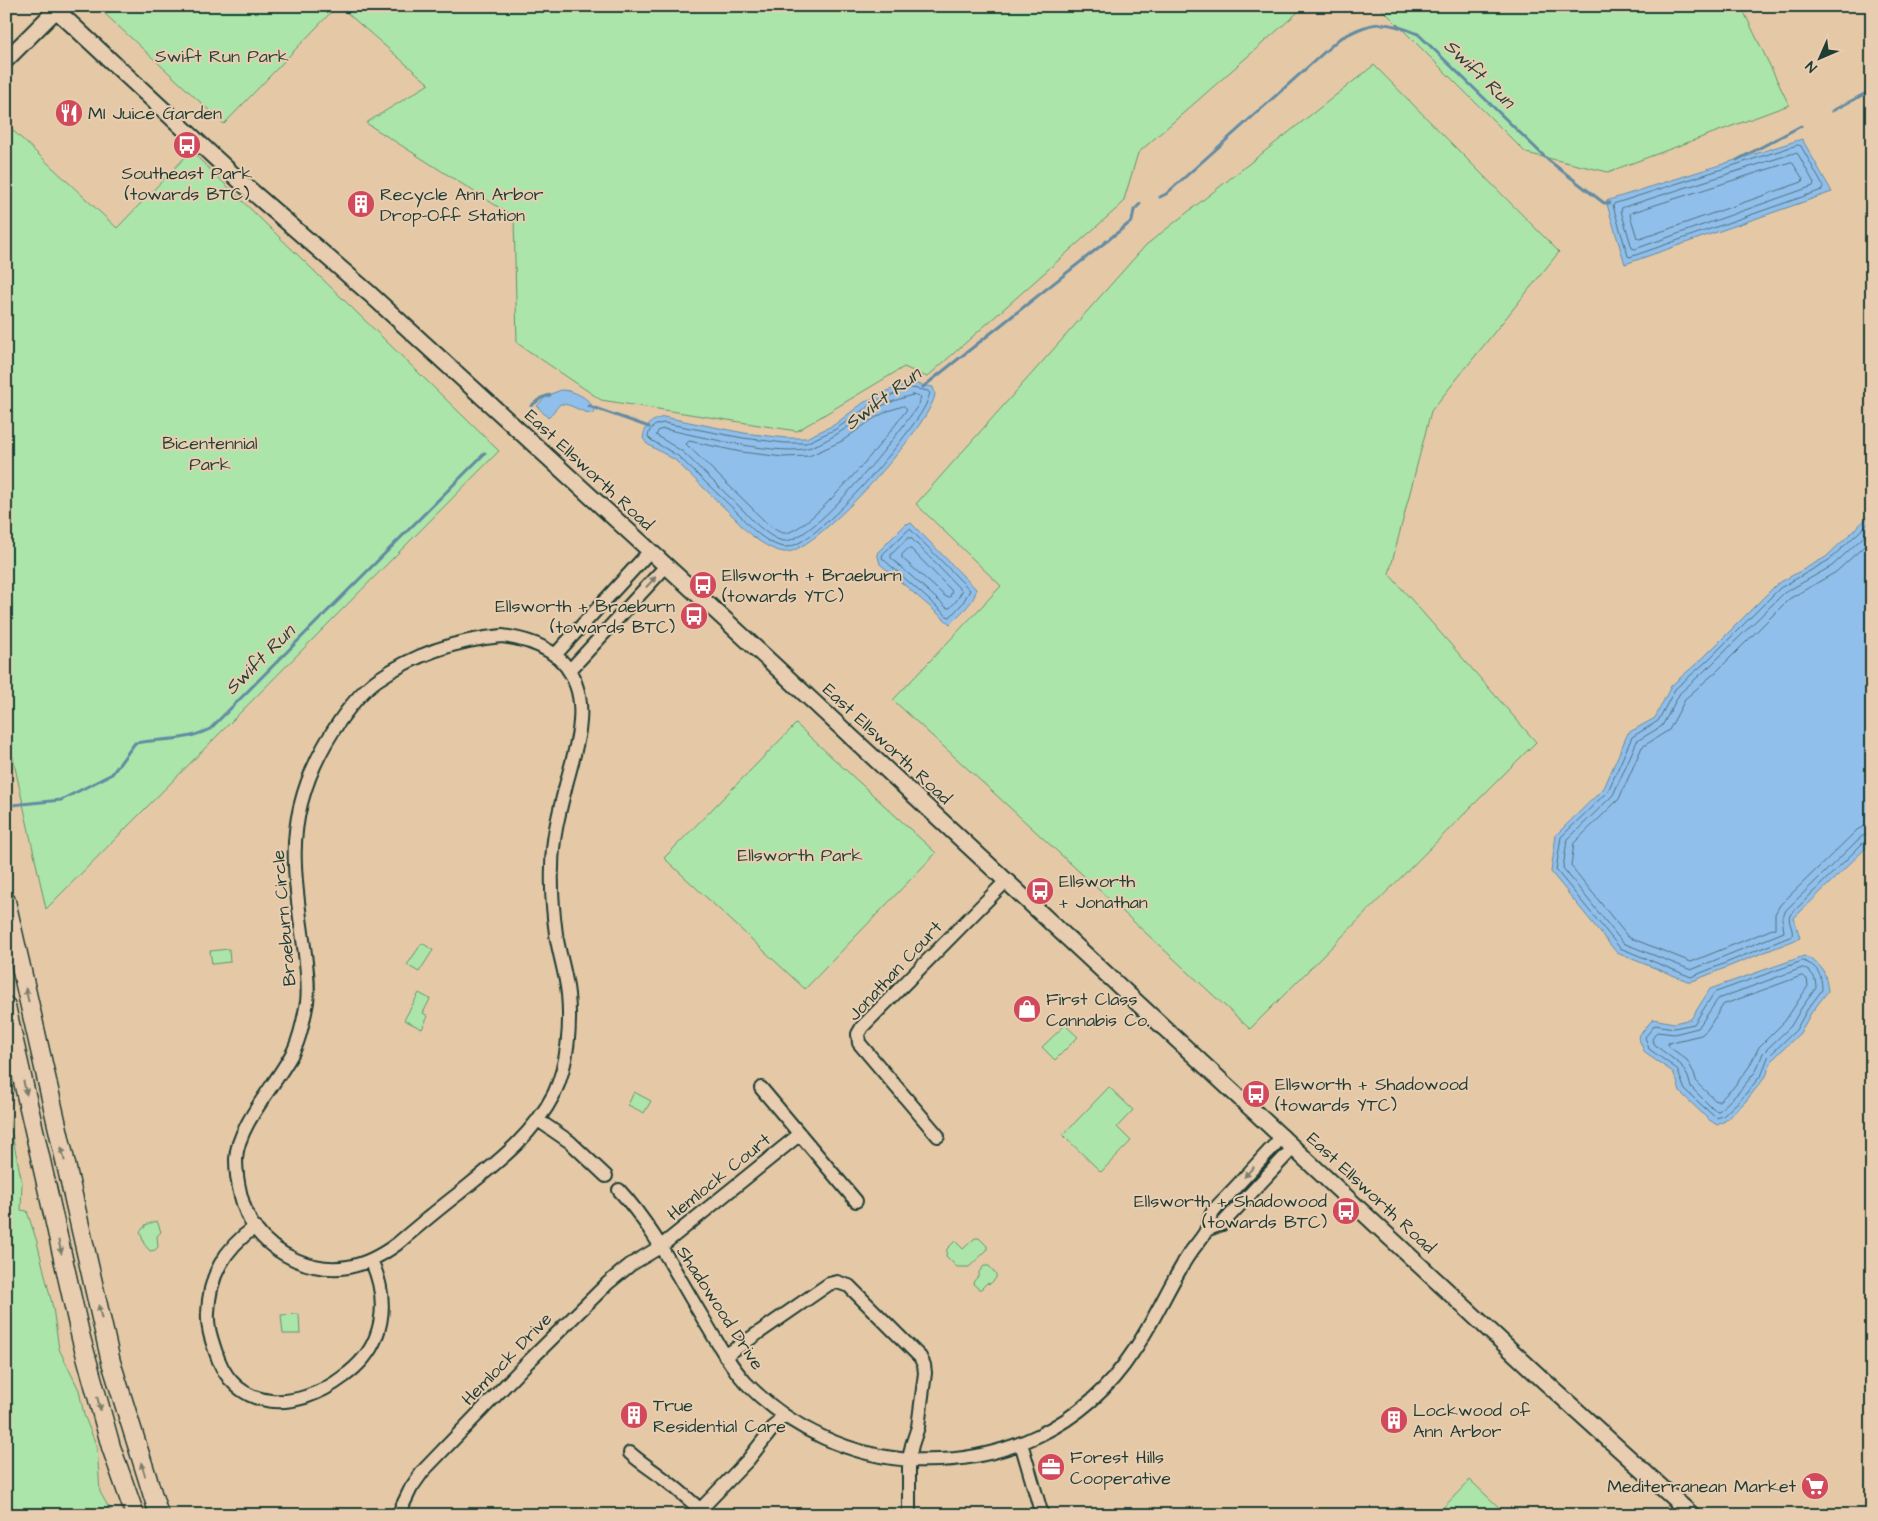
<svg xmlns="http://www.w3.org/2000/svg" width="1878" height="1521" viewBox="0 0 1878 1521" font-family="'Architects Daughter',sans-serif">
	<rect width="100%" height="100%" fill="#e5c9a7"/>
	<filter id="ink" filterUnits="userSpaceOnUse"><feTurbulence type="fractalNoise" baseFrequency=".02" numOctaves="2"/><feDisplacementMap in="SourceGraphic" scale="10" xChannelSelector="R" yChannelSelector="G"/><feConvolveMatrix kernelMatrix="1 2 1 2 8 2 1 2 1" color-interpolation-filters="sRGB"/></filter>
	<g filter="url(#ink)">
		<path fill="#abe5a9" stroke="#65916e" d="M109 6H337L224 124 103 12Z
			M339 6H1305L1138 153 1123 203 927 377 904 367 797 431 601 400 517 343 514 217 366 123 429 84Z
			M1379 6H1741L1789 105 1608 172 1526 153Z
			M1374 65 1559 252 1431 411 1389 574 1536 742 1250 1029 893 700 1001 586 916 504 1146 245Z
			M6 124 117 228 191 151 499 451 46 909 6 726Z
			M796 724 936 853 805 989 664 858Z
			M422 943 433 950 419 972 407 965Z
			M229 949 230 962 212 964 210 951Z
			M419 993 430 999 423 1013 428 1016 422 1029 404 1020Z
			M1065 1025 1078 1037 1055 1060 1042 1047Z
			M1109 1087 1133 1110 1117 1127 1131 1141 1101 1172 1063 1135Z
			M634 1092 651 1101 644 1113 628 1105Z
			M6 1107 22 1182 21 1210 27 1211 37 1242 53 1308 59 1349 79 1390 84 1415 97 1447 100 1492 113 1515H6Z
			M157 1221 161 1232 157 1236 158 1247 155 1250 150 1251 144 1244 140 1231 145 1227V1225Z
			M975 1238H979L987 1246V1250L969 1267H957L946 1256 947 1249 955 1241 963 1249Z
			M984 1266H989L996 1274V1278L990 1284 987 1283 981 1289H979L973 1284 974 1281 979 1275V1272Z
			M299 1314 300 1334H283L281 1315Z
			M1470 1480 1507 1515H1436Z"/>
		<path fill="#91bfeb" stroke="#638ba2" d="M1802 139 1832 192 1625 264 1606 201Z
			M911 383 933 387C933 387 935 393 935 394 932 424 817 551 787 552 772 553 744 532 737 520L675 460 647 444 643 438C645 425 651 420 664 417L744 433 786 438H806L834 425 863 403 881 393Z
			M561 390C573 390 594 399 594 413 581 414 572 403 560 404L548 418 537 406 546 396Z
			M1872 513V842L1794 918 1800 938 1690 982 1617 953 1551 872 1556 835 1604 788 1628 733 1655 718 1671 686 1704 657 1777 584 1826 557Z
			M911 523 976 589C976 602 958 615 950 624L880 564 877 553 906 524Z
			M1804 956C1823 965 1825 970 1828 991L1811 1013 1800 1033 1772 1060 1766 1076 1746 1101 1725 1121 1717 1125 1708 1119 1680 1092 1677 1081 1673 1072 1645 1053 1638 1037 1653 1019 1674 1023 1691 1019 1710 989Z"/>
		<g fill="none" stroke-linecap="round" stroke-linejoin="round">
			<path stroke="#4d717d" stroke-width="1" d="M1798 145 1801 146 1823 186 1822 190 1630 257 1628 256 1613 206 1614 204Z
				M1795 153 1798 154 1814 183 1813 186 1635 249 1632 248 1621 211 1622 208Z
				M1792 162 1803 179 1802 182 1640 239 1637 238 1630 215 1631 213Z
				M912 388 928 391 930 393C928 398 927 403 924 408 908 437 818 545 787 547 772 548 748 527 741 516L678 456 651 440 648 437C649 427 656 424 664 423L743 438 785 443H806L836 429 866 408 883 398Z
				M912 395 921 397 919 404C901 431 815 542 784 541 772 540 752 521 745 512L683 452 656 435 659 430 664 429C695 435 785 458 811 447 835 438 849 425 870 412 883 404 897 400 912 395Z
				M904 406 907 409C893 430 807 537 783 533 773 531 757 514 751 507L686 444 689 441 741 452 783 457 809 456 842 441 873 419 888 411Z
				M1872 520 1829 560 1780 588 1707 661 1675 689 1658 721 1632 737 1608 791 1561 837 1556 870 1620 948 1691 977 1792 936C1794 929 1787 922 1790 915L1866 840 1872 839
				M910 529 970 590 962 604 950 617 947 616 882 558 883 554Z
				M1872 529 1832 566 1784 593 1711 665 1680 693 1662 726 1637 741 1613 795 1567 840 1563 868 1623 943 1691 970 1784 932 1782 918 1786 910 1862 836 1872 833
				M908 538H911L962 591 957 600 950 608H947L891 558V555Z
				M1872 539 1836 572 1789 599 1717 671 1686 698 1669 730 1642 747 1619 799 1574 843 1571 866 1628 937 1691 962 1775 928V914L1780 905 1857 830 1864 826 1872 825
				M908 549H911L952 591 950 597H946L902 558V555Z
				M1803 961C1818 966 1822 975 1822 990L1807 1010 1796 1030 1768 1057 1762 1074 1743 1097 1723 1116 1716 1118 1685 1090 1677 1069 1649 1049 1645 1037 1655 1025 1674 1028 1694 1024 1714 993Z
				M1803 968C1813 972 1816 978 1816 988L1802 1007 1791 1026 1763 1053 1756 1071 1738 1093 1719 1111 1714 1110 1691 1087 1688 1077 1681 1065 1655 1045 1652 1039 1657 1032 1674 1034 1698 1028 1718 999Z
				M1802 976 1807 979 1808 986 1785 1021 1759 1047 1749 1067 1733 1088 1719 1101H1716L1697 1083 1694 1073 1687 1060 1668 1046V1043L1701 1035 1707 1030 1723 1005Z"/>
			<path stroke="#638ba2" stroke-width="3" d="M1832 111 1872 90
				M1737 160 1801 126
				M1160 197 1166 194 1339 39C1373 21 1383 19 1418 34L1548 160 1604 203H1610
				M923 387 1132 221 1134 210 1140 204
				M531 406 541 398 550 395
				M589 406 649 427
				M12 805 61 800 112 774 135 743C163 738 183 742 210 729L485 453"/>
			<defs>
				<path id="minor" d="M502 636C534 640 565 652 576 685 587 715 575 751 567 781 560 809 552 838 552 867 551 890 553 912 556 934 559 954 566 974 568 994 571 1026 568 1064 554 1094 532 1137 495 1164 458 1194 437 1210 417 1227 397 1244 382 1255 366 1264 348 1267 314 1273 275 1256 254 1227 242 1209 236 1181 236 1159 237 1125 279 1081 294 1050 301 1035 304 1019 307 1002 309 986 307 970 305 954 301 924 296 895 295 865 292 812 311 762 341 719 351 705 363 690 377 680 415 654 457 640 502 636Z
					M555 655 650 551
					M570 670 666 566
					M761 1088 856 1201
					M538 1120 570 1142 606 1176
					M938 1136 859 1043 858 1034 862 1027 1006 881
					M619 1190C654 1228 677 1276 704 1320 717 1342 729 1364 746 1383 790 1428 851 1457 914 1460 1002 1464 1084 1427 1133 1352 1152 1325 1165 1294 1182 1266 1188 1253 1199 1243 1206 1231 1209 1225 1209 1218 1212 1213 1217 1205 1225 1199 1231 1192 1248 1174 1265 1155 1283 1136
					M255 1227C224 1249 209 1276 208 1313 207 1326 211 1338 215 1350 234 1414 297 1412 343 1377 357 1367 370 1353 376 1337 386 1311 382 1284 371 1260
					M1206 1230 1222 1224 1294 1147
					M725 1356 829 1284 837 1282 849 1286 920 1357 924 1365 925 1373 918 1427 912 1445 909 1459V1515
					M1021 1443 1042 1515
					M630 1453C641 1463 653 1470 664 1479 679 1490 692 1502 706 1515
					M398 1515 411 1488 423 1471 525 1365 608 1283 630 1265 660 1247 800 1134
					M695 1515 748 1460 783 1415"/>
				<path id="major" d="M52 6 241 182 370 294 733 627 1542 1379 1692 1515
					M6 60 60 6"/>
				<path id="highway" d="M6 901 111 1362 159 1515
					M6 1006 81 1338 111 1447 135 1515"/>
			</defs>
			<use href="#minor" stroke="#1f3d34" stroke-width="16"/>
			<use href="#major" stroke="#1f3d34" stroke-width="19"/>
			<use href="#highway" stroke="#1f3d34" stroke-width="21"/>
			<use href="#minor" stroke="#e9cdb0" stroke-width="12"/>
			<use href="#major" stroke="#e9cdb0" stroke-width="15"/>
			<use href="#highway" stroke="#e9cdb0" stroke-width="18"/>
		</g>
		<defs><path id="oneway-solid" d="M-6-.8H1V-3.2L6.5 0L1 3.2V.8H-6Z" transform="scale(1.25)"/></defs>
		<g fill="#7a7e6c">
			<use href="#oneway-solid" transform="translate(651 582) rotate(-47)"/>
			<use href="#oneway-solid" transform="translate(27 995) rotate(-103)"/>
			<use href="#oneway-solid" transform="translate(25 1088) rotate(77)"/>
			<use href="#oneway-solid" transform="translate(63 1154) rotate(-103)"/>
			<use href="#oneway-solid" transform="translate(1249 1172) rotate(133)"/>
			<use href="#oneway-solid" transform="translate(60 1247) rotate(77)"/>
			<use href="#oneway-solid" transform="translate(100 1312) rotate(-103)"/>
			<use href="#oneway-solid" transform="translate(99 1404) rotate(75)"/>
			<use href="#oneway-solid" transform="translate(143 1469) rotate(-107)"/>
		</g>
	</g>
	<defs>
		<symbol id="restaurant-disc" viewBox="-11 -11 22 22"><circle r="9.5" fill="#d1495b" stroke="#e9cdb0"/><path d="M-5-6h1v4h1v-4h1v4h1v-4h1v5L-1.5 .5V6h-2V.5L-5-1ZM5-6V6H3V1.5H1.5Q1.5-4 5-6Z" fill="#fff"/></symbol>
		<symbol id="bus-disc" viewBox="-11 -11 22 22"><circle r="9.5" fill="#d1495b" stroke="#e9cdb0"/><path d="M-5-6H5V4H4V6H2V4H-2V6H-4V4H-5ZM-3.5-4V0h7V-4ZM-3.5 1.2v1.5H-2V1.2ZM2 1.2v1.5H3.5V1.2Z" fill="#fff"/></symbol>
		<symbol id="building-disc" viewBox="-11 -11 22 22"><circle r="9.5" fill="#d1495b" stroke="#e9cdb0"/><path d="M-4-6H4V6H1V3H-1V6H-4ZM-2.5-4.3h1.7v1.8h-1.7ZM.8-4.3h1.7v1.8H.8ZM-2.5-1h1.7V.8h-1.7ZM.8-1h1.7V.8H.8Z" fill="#fff"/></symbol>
		<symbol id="shop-disc" viewBox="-11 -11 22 22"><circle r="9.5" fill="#d1495b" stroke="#e9cdb0"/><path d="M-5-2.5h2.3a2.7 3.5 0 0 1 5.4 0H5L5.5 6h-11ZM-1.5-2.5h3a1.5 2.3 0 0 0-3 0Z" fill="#fff"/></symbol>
		<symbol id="office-disc" viewBox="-11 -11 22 22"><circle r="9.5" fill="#d1495b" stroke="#e9cdb0"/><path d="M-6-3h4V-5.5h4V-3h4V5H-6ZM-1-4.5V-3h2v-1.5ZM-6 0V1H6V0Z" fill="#fff"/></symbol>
		<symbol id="supermarket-disc" viewBox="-11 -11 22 22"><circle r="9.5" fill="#d1495b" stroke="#e9cdb0"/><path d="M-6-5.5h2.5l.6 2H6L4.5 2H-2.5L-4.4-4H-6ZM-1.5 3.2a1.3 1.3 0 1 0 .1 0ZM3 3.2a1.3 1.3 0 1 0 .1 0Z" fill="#fff"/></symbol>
	</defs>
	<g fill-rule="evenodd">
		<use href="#restaurant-disc" x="53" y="97" width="32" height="32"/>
		<use href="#bus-disc" x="171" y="129" width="32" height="32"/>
		<use href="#building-disc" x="345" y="188" width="32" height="32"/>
		<use href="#bus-disc" x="687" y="569" width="32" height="32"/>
		<use href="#bus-disc" x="678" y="600" width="32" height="32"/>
		<use href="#bus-disc" x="1024" y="875" width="32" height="32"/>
		<use href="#shop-disc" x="1011" y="993" width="32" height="32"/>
		<use href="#bus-disc" x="1240" y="1078" width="32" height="32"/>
		<use href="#bus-disc" x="1330" y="1195" width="32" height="32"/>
		<use href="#building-disc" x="618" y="1399" width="32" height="32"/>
		<use href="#building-disc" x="1378" y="1404" width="32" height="32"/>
		<use href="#office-disc" x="1035" y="1451" width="32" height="32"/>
		<use href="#supermarket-disc" x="1799" y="1470" width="32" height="32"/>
	</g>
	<g text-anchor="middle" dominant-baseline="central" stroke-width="4" stroke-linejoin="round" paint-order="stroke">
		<g font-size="18" fill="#26453a" stroke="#e9cdb0">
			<text x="222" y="56">Swift Run Park</text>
			<text x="210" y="443">Bicentennial<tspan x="210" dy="21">Park</tspan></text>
			<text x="800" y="855">Ellsworth Park</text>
		</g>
		<g font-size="18" fill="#1f3d34" stroke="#e9cdb0" text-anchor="start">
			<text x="88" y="113">MI Juice Garden</text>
			<text x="187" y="173" text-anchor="middle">Southeast Park<tspan x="187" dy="21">(towards BTC)</tspan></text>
			<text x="380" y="194">Recycle Ann Arbor<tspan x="380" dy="21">Drop-Off Station</tspan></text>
			<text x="722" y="575">Ellsworth + Braeburn<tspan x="722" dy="21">(towards YTC)</tspan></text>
			<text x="675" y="606" text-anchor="end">Ellsworth + Braeburn<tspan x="675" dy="21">(towards BTC)</tspan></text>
			<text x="1059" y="881">Ellsworth<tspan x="1059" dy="21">+ Jonathan</tspan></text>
			<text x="1046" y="999">First Class<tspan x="1046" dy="21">Cannabis Co.</tspan></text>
			<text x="1275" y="1084">Ellsworth + Shadowood<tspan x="1275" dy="21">(towards YTC)</tspan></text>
			<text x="1327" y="1201" text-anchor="end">Ellsworth + Shadowood<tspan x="1327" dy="21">(towards BTC)</tspan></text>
			<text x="653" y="1405">True<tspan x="653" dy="21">Residential Care</tspan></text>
			<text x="1413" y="1410">Lockwood of<tspan x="1413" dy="21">Ann Arbor</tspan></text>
			<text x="1070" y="1457">Forest Hills<tspan x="1070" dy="21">Cooperative</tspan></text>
			<text x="1796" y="1486" text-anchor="end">Mediterranean Market</text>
		</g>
		<g font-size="18" fill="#1f3d34" stroke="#e9cdb0">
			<text transform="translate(589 470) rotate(43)">East Ellsworth Road</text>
			<text transform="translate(887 744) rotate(43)">East Ellsworth Road</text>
			<text transform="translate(284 918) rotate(-95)">Braeburn Circle</text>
			<text transform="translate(895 971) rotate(-47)">Jonathan Court</text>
			<text transform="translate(719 1177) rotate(-39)">Hemlock Court</text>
			<text transform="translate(1371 1193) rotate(43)">East Ellsworth Road</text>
			<text transform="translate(720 1308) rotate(57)">Shadowood Drive</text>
			<text transform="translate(507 1359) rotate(-46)">Hemlock Drive</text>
		</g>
		<g font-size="19" font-style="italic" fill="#25443d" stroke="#e9cdb0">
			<text transform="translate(1479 74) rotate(44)">Swift Run</text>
			<text transform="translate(883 399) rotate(-37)">Swift Run</text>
			<text transform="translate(260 660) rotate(-45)">Swift Run</text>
		</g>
	</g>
	<rect width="1878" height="1521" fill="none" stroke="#e9cdb0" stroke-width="25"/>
	<rect x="12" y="12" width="1853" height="1496" fill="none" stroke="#1f3d34" stroke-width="2" filter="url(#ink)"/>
	<g transform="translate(1820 58) rotate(225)" stroke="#e9cdb0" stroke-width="4" paint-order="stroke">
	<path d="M0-4L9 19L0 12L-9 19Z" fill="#1f3d34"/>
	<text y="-8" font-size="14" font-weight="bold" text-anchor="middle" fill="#1f3d34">N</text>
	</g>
</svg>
